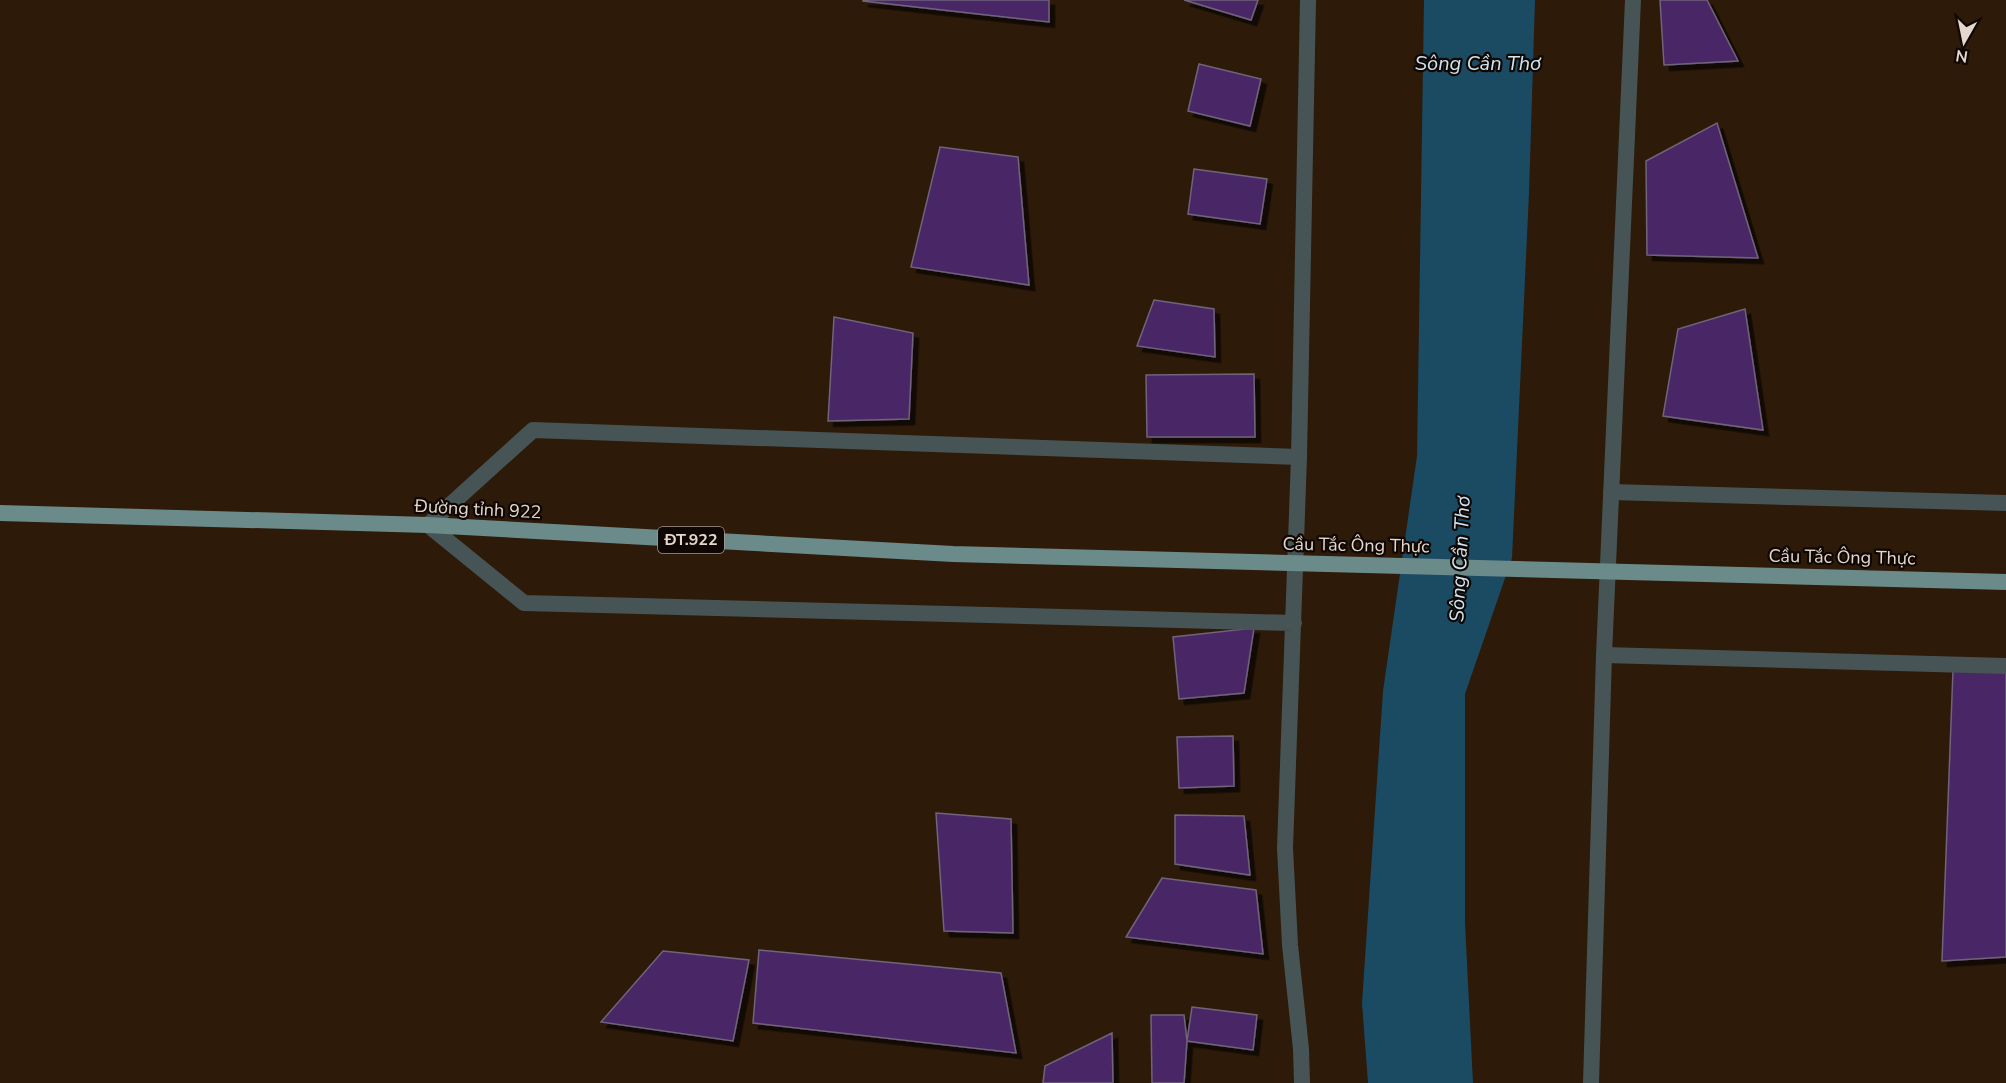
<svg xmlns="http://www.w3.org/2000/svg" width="2006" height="1083" viewBox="0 0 2006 1083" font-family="'Nunito Sans',sans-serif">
	<defs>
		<filter id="shadow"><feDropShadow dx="5.5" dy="5.5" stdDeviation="0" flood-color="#0009"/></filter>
	</defs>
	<rect width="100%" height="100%" fill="#2d1a09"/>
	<path fill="#1b4a63" d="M1424 0H1535L1529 193 1512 558 1465 694V923L1473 1083H1368L1362 1003 1383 691 1417 456Z"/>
	<path fill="#4a2665" stroke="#6f637b" stroke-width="1.5" filter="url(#shadow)" d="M863 0H1049V22L863 1Z
		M1184 0H1258L1251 20Z
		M1660 0H1707L1738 61 1664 65Z
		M1199 64 1261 79 1250 126 1188 111Z
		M1717 123 1758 258 1647 255 1646 161Z
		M940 147 1018 157 1029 285 911 267Z
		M1194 169 1267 179 1260 224 1188 214Z
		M1154 300 1214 309 1215 357 1137 346Z
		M1745 309 1763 430 1663 416 1678 329Z
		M834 317 913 333 909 419 828 421Z
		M1254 374 1255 437H1147L1146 375Z
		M1254 628 1244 693 1179 699 1173 637Z
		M1953 670 2006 671V957L1942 961Z
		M1233 736 1234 786 1179 788 1177 737Z
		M936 813 1011 819 1013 933 944 931Z
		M1175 815 1244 816 1250 875 1175 864Z
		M1162 878 1256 890 1263 954 1126 937Z
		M759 950 1001 973 1016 1053 753 1023Z
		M663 951 749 960 733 1041 601 1022Z
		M1192 1007 1257 1015 1253 1050 1187 1041Z
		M1151 1015H1184L1187 1041 1184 1083H1152Z
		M1112 1033 1113 1083H1043L1045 1066Z"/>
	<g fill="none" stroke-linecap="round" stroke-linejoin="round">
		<path stroke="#465455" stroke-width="16" d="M1611 492 2006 503
			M1294 623 524 603 428 525 533 430 1299 457
			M1604 655 2006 666
			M1302 1083 1301 1049 1290 945 1285 848 1299 457 1308 0
			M1591 1083 1604 655 1633 0"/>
		<path stroke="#6b8a8a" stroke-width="16" d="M0 513 428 525 953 554 2006 582"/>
	</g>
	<g text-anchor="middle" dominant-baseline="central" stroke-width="4.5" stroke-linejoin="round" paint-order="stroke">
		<rect fill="#0f0703" stroke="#a59990" stroke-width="1.5" x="658" y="527" width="66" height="26" rx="4.5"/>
		<g font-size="16" font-weight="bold" fill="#e5d7cd">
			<text x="691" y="540">ĐT.922</text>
		</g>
		<g font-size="18" fill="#e5d7cd" stroke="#0f0703">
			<text transform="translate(478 509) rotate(3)">Đường tỉnh 922</text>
			<text transform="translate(1356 545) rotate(1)">Cầu Tắc Ông Thực</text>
			<text transform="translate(1842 557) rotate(1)">Cầu Tắc Ông Thực</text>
		</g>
		<g font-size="20" font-style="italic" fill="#d0e4f1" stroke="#0f0703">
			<text x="1478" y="63">Sông Cần Thơ</text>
			<text transform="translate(1460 559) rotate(-87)">Sông Cần Thơ</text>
		</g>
	</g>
	<g transform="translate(1964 42) rotate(189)" stroke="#0f0703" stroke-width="4.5" paint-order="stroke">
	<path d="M0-4.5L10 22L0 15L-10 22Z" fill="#e5d7cd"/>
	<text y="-9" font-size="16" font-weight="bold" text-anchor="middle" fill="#e5d7cd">N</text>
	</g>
</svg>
